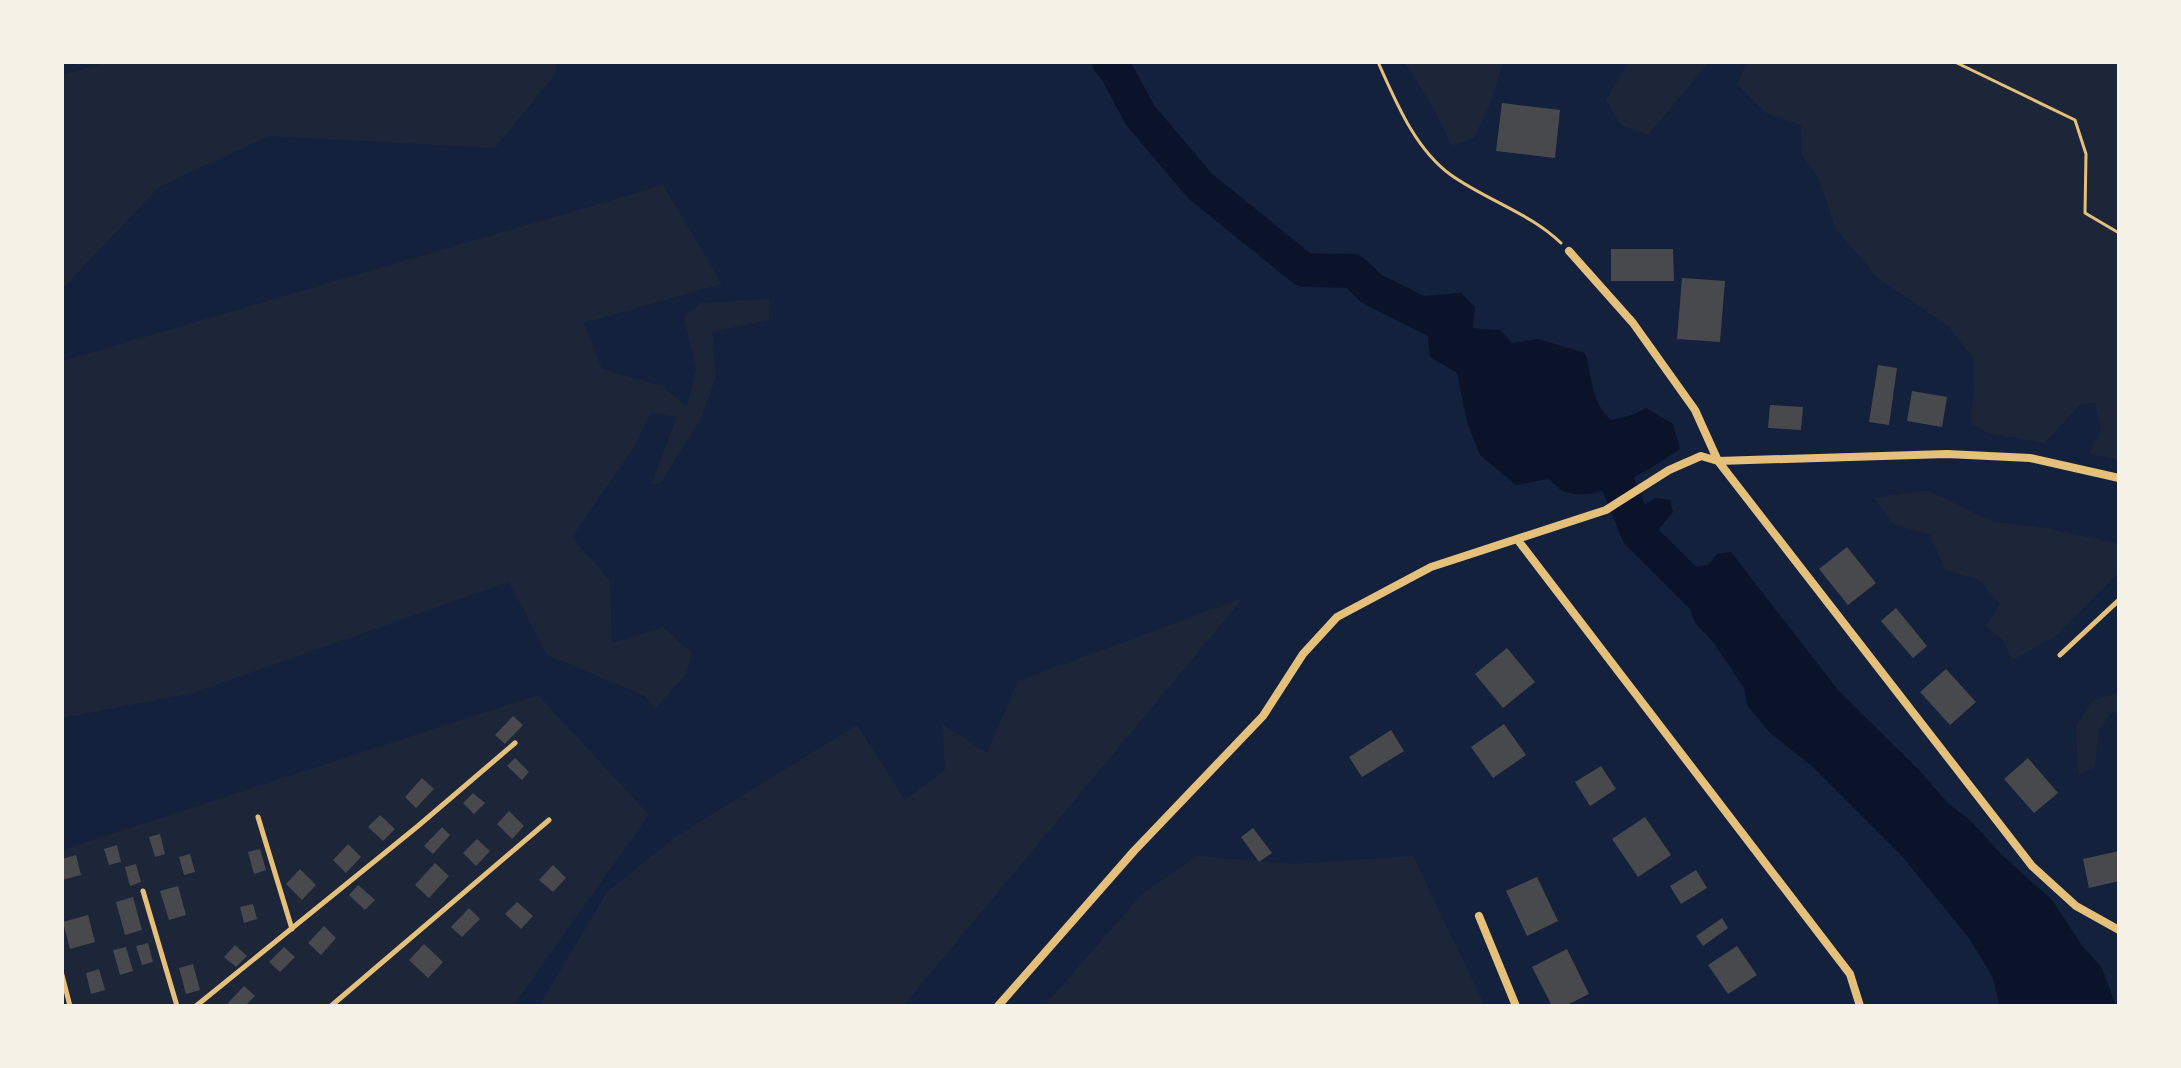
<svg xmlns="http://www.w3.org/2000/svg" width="2181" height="1068" viewBox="0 0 2181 1068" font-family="Raleway,sans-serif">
	<rect width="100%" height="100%" fill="#14213d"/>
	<path fill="#1d2539" d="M107 62H556V73L495 148 269 136 159 187 62 289V75Z
		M1404 62H1506L1502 66 1490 104 1474 138 1452 146 1433 107Z
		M1626 62H1709L1648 135 1621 125 1606 100 1627 65Z
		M1747 62H2119V460L2089 454 2101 430 2095 403 2081 404 2044 443 1987 433 1970 423 1974 393 1973 358 1948 326 1878 278 1836 229 1818 177 1802 156 1801 125 1766 113 1737 84Z
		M663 185 722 284 584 323 602 369 662 386 687 407 696 370 684 317 701 303 770 299 769 320 712 332 716 377 701 418 661 483 651 485 677 416 650 413 634 447 572 537 610 581 612 643 663 627 692 653 686 674 655 709 645 696 547 655 509 582 193 693 62 718V361Z
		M1926 490 1992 521 2051 529 2119 544V572L2056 636 2012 660 2004 641 1986 626 2000 604 1979 580 1945 570 1930 535 1893 524 1874 498Z
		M1243 598 903 1006H539L607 892 678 835 857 725 905 800 945 770 942 724 987 753 1018 681Z
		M2119 693V716L2113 711 2099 730 2095 767 2078 774 2076 726 2093 700Z
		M538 695 649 815 513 1006H62V850Z
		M1197 856 1293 864 1413 856 1485 1006H1044L1143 893Z"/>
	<path fill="#0b132b" d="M1461 293 1475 307 1473 328 1500 330 1512 343 1538 339 1585 353C1593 378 1590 401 1611 420L1632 415 1646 408 1673 424 1680 449C1650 468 1600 506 1563 491 1558 489 1553 482 1548 479L1516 485 1480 455 1467 422 1457 373 1430 357 1428 338 1431 327 1413 318 1396 316 1397 298Z
		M1656 498 1670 500 1673 512 1651 539 1635 540 1626 523 1633 512Z
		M1731 552 1838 690 1918 769 1948 803 1971 821 2001 854 2052 900 2083 947 2102 968 2116 1006H1998L1999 1003 1993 978 1969 938 1901 855 1812 766 1770 733 1747 705 1744 688 1714 643 1695 623 1685 593 1675 578 1682 569 1708 565 1717 554Z"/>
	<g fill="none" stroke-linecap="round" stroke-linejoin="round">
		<path stroke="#0b132b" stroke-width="34" d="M1109 62 1117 72 1140 115 1200 186 1304 270 1353 271 1372 289 1436 321
			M1591 446 1612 469 1638 533 1711 606"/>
	</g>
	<path fill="#48494c" d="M1502 103 1560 110 1555 158 1496 151Z
		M1611 249H1673L1674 281H1611Z
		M1682 278 1725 281 1720 342 1677 339Z
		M1878 365 1897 368 1889 425 1869 422Z
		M1912 391 1947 397 1942 427 1907 421Z
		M1770 405 1803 407 1801 430 1768 428Z
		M1847 547 1876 583 1848 605 1819 569Z
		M1896 608 1927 646 1913 658 1881 621Z
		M1507 648 1535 682 1503 708 1475 674Z
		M1946 669 1976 702 1950 725 1920 692Z
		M513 716 523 725 505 744 495 735Z
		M1504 724 1526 755 1493 778 1471 747Z
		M1391 730 1404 751 1362 777 1349 757Z
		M515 758 529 772 522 780 507 766Z
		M2028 758 2058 793 2034 813 2004 779Z
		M1601 766 1616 789 1590 806 1575 782Z
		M422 778 434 789 416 808 405 797Z
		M473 793 485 803 474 814 463 803Z
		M509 811 524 826 512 839 497 824Z
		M380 815 395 829 383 841 368 827Z
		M1645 817 1671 855 1638 877 1612 839Z
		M442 827 450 835 433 854 424 846Z
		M1253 828 1272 853 1259 862 1241 837Z
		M160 834 165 854 155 857 149 837Z
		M477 839 490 851 476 866 463 853Z
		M348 844 361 857 346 873 333 860Z
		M117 845 121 862 109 865 104 849Z
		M260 849 266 870 254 874 248 852Z
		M2119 851V881L2089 888 2083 859Z
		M190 854 195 872 184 875 179 857Z
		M76 855 81 875 62 880V859Z
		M435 863 449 876 429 898 415 885Z
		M136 864 141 882 130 886 125 867Z
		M553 865 566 878 553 892 539 880Z
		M300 869 316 885 302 900 286 884Z
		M1696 870 1707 888 1681 904 1670 886Z
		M1537 877 1558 921 1527 936 1506 891Z
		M358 885 375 900 365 910 349 895Z
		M178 886 186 915 169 920 160 891Z
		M133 897 142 930 125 935 116 902Z
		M517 902 533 916 521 929 505 914Z
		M253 904 257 919 244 923 240 907Z
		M469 908 480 919 462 937 451 927Z
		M88 915 95 942 70 949 63 922Z
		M1722 918 1728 928 1703 946 1696 936Z
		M324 926 336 938 321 955 308 943Z
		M148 943 153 962 142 965 136 946Z
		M424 944 443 962 428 978 409 960Z
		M235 945 247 956 236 967 224 957Z
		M1737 946 1757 975 1728 994 1708 965Z
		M126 947 133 971 120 975 113 950Z
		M284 947 295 957 280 972 269 962Z
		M1567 949 1589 994 1565 1006H1552L1532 967Z
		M193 964 200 990 186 994 179 968Z
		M99 969 105 990 91 994 86 973Z
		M244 986 255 996 245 1006H231L228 1003Z"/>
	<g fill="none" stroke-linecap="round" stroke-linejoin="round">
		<path stroke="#e5c07b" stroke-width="3" d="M1378 62C1396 102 1415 149 1451 175 1486 200 1530 213 1561 243
			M1955 62 2075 120 2086 154 2085 213 2119 233"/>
		<path stroke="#e5c07b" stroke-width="5" d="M2060 655 2119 600
			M258 817 292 929
			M143 891 177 1006
			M62 975 70 1006
			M196 1006 418 826 515 743
			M331 1006 549 820"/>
		<path stroke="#e5c07b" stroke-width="8" d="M1569 251 1633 323 1695 410 1718 461 2032 866 2076 906 2119 930
			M1517 539 1850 974 1860 1006
			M1479 916 1516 1006
			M998 1006 1134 851 1263 716 1303 654 1337 617 1431 567 1606 510 1669 470 1701 456 1718 461 1947 454 2030 458 2119 478"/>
	</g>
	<rect width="2181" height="1068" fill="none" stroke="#f6f1e7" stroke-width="128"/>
</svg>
